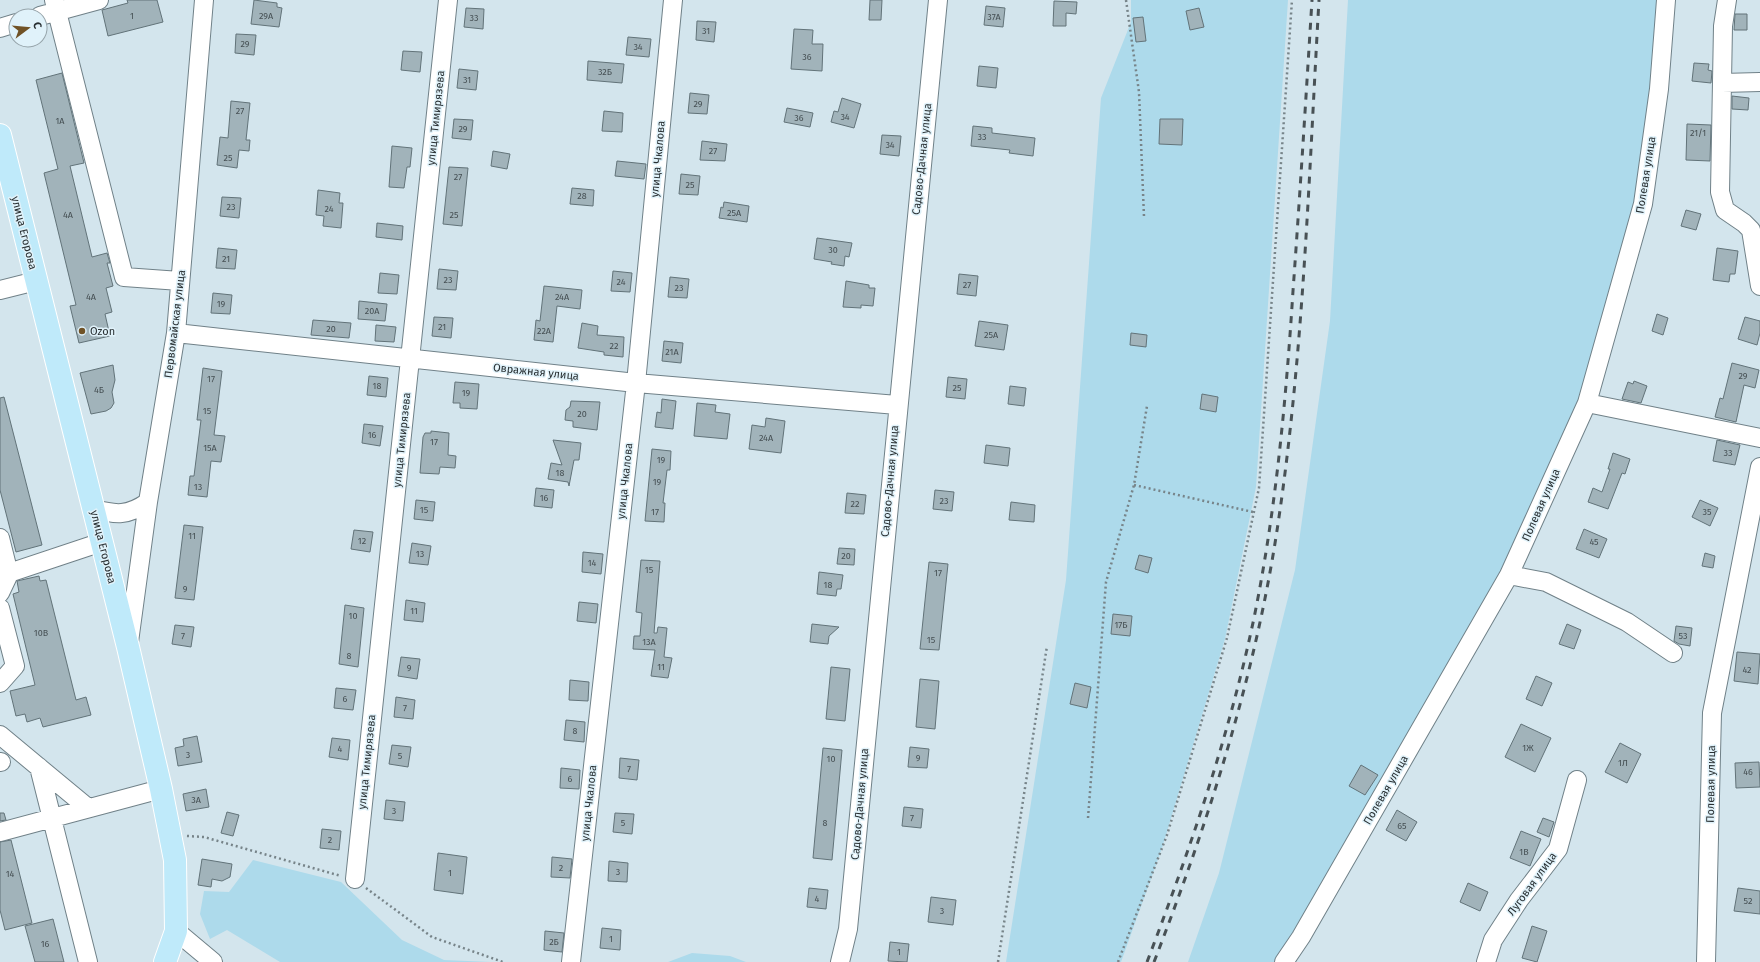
<svg xmlns="http://www.w3.org/2000/svg" width="1760" height="962" viewBox="0 0 1760 962" font-family="'Fira Sans',sans-serif">
	<rect width="100%" height="100%" fill="#d3e5ed"/>
	<path fill="#addaeb" d="M1131 0H1288L1256 487 1225 639 1162 848 1121 962H1006L1066 580 1101 98 1131 22Z
		M1348 0H1657L1660 42 1635 207 1586 389 1509 569 1278 962H1188L1219 873 1295 570 1330 321Z
		M253 860 341 882 402 940 444 960 491 962H280L227 930 210 939 200 914 204 891 229 892Z
		M692 953 730 956 746 962H668Z"/>
	<path fill="#a1b3ba" stroke="#627379" d="M127 0H157L163 22 108 36 102 10 128 3Z
		M254 0 277 3V7L282 8 279 27 251 24Z
		M870 0H882L881 20H869Z
		M1054 1 1077 2 1076 14 1066 13V26H1053Z
		M986 6 1005 8 1003 27 984 25Z
		M466 8 484 9 483 29 464 27Z
		M1199 8 1204 27 1190 30 1186 11Z
		M1735 14H1747V30H1734Z
		M1143 17 1146 41 1136 42 1133 18Z
		M697 21 716 22 714 42 696 40Z
		M794 29 813 30 812 44H823L822 71 791 69Z
		M236 34 256 35 254 55 235 53Z
		M628 37 651 39 649 57 626 55Z
		M403 51 422 52 420 72 401 70Z
		M588 61 624 64 622 83 587 80Z
		M1694 63 1709 64 1708 70 1712 71 1711 83 1692 81Z
		M979 66 998 68 996 88 977 86Z
		M459 69 478 71 476 90 457 88Z
		M62 73 84 163 70 166 92 257 107 253 110 263H107L113 286 106 288 112 312 105 314 110 336 79 343 70 306 76 305 44 173 58 169 36 80Z
		M690 93 709 95 707 114 688 113Z
		M1732 96 1749 98 1748 110 1732 109Z
		M842 98 861 104 854 128 831 122 834 111 838 112Z
		M231 101 250 103 246 140H250L249 151 239 150 237 168 217 165 220 137 228 138Z
		M787 108 813 113 810 127 784 122Z
		M604 111 623 113 622 132 602 131Z
		M454 119 473 120 471 140 452 138Z
		M1160 119H1183L1182 145 1159 144Z
		M1687 124 1711 125 1710 161 1686 160Z
		M973 126 992 128V133L1035 138 1033 156 1009 153 1010 150 971 146Z
		M882 135 901 136 899 156 880 154Z
		M702 141 727 144 725 161 700 160Z
		M392 146 412 148 410 167H407L404 188 389 187Z
		M493 151 510 154 507 169 491 166Z
		M617 161 646 164 644 179 615 176Z
		M449 167 468 168 462 226 443 224Z
		M681 174 700 176 698 195 679 194Z
		M572 188 594 190 593 206 570 204Z
		M318 190 340 193 339 203H343L341 228 323 226 324 216 316 215Z
		M222 197 241 198 239 218 220 216Z
		M724 202 749 206 747 222 719 218 721 207 723 208Z
		M1686 210 1701 214 1696 230 1681 226Z
		M377 223 403 226 402 240 376 237Z
		M817 238 852 243 849 257 845 256 844 266 831 264 832 262 814 259Z
		M218 248 237 250 235 269 216 268Z
		M1717 248 1738 251 1735 274H1730L1729 282 1713 280Z
		M439 269 458 271 456 290 437 289Z
		M613 271 632 273 630 292 611 291Z
		M380 273 399 275 397 294 378 293Z
		M959 274 978 276 976 296 957 294Z
		M670 277 689 279 687 298 668 297Z
		M846 281 869 285V288H875L873 306 861 305V308L843 307Z
		M544 286 582 290 580 309 557 306 553 342 534 340 536 320 540 321Z
		M213 293 232 295 230 314 211 313Z
		M359 301 387 304 385 321 358 319Z
		M1657 314 1668 318 1663 335 1652 331Z
		M434 317 453 318 451 338 432 336Z
		M1745 317 1760 321V333L1757 345 1738 339Z
		M313 320 351 323 349 338 311 335Z
		M979 321 1008 325 1004 350 975 346Z
		M582 323 598 326 597 335 624 337 623 357 604 355V352L578 348Z
		M376 325 396 327 394 342 375 341Z
		M1131 333 1147 335 1146 347 1130 345Z
		M664 341 683 343 681 363 662 361Z
		M1732 363 1759 370 1755 388 1744 385 1736 422 1715 417 1720 398 1723 399Z
		M113 365 115 380 112 392 114 403 111 408 106 411 91 414 80 373Z
		M203 368 222 371 214 435 225 436 221 462 211 461 207 497 188 495 190 476H194L201 420H197Z
		M369 376 388 378 386 397 367 395Z
		M948 377 967 379 965 399 946 397Z
		M1634 381 1647 386 1641 403 1622 399 1628 382 1633 384Z
		M455 382 479 384 477 409 460 408V403H453Z
		M1010 386 1026 388 1024 406 1008 404Z
		M1202 394 1218 397 1216 412 1200 409Z
		M4 397 42 545 16 552 0 490V398Z
		M662 399 676 401 673 429 655 427 657 412 661 413Z
		M571 401 600 402 597 430 573 427V421L565 420 566 410 570 407Z
		M697 403 716 405 715 412 730 414 727 439 694 436Z
		M766 418 785 421 781 453 749 449 752 425 765 427Z
		M364 424 383 426 380 446 362 443Z
		M431 431 449 433 448 455 456 456 455 468 440 467 439 474 420 473 423 437 425 433H431Z
		M553 440 581 443 579 460H574L569 486 568 482 548 479 551 463 562 465Z
		M1717 440 1740 445 1735 465 1713 461Z
		M986 445 1010 448 1008 466 984 463Z
		M652 449 671 451 670 470H667L663 503H665L664 522 645 521Z
		M1613 453 1630 459 1625 474 1622 473 1608 509 1588 502 1593 488 1602 492 1610 469H1608Z
		M536 488 554 490 552 508 534 506Z
		M935 490 954 492 952 511 933 509Z
		M847 493 866 495 864 514 845 513Z
		M416 500 435 502 433 521 414 519Z
		M1700 500 1718 508 1710 526 1692 517Z
		M1011 502 1035 505 1034 522 1009 520Z
		M184 525 203 527 194 600 175 598Z
		M1584 529 1607 539 1599 558 1576 549Z
		M354 530 373 532 370 552 351 549Z
		M412 543 431 546 428 565 409 563Z
		M839 548 855 549 854 565 837 564Z
		M583 552 603 554 601 574 582 572Z
		M1705 553 1715 556 1713 568 1702 566Z
		M1139 555 1152 558 1148 573 1135 569Z
		M641 560 660 561 654 633H657L658 627 667 628 664 657 672 658 668 678 651 676 655 650 633 649 634 636H640L642 613 636 612Z
		M929 562 948 564 939 650 920 649Z
		M819 572 843 575 841 589H837L836 596 817 594Z
		M39 576 40 581 46 580 76 700 86 697 91 715 43 727 40 718 27 722 25 714 16 716 10 691 35 685 13 594 19 592 17 581Z
		M406 600 425 603 423 622 404 620Z
		M579 602 598 604 596 623 577 621Z
		M345 605 364 608 358 667 339 664Z
		M1113 614 1132 616 1130 636 1111 634Z
		M812 624 839 627 829 636 828 644 810 642Z
		M1567 624 1581 630 1574 649 1559 644Z
		M175 625 194 627 191 647 172 644Z
		M1676 626 1692 628 1690 646 1679 644 1674 641Z
		M1737 652 1760 654 1758 684 1734 681Z
		M401 657 420 659 417 679 398 676Z
		M831 667 850 669 845 721 826 719Z
		M1536 676 1552 683 1542 706 1526 699Z
		M920 679 939 681 935 729 916 727Z
		M570 680 589 682 588 701 569 700Z
		M1075 683 1091 687 1087 708 1070 704Z
		M336 688 356 690 353 710 334 708Z
		M396 697 415 700 413 719 394 717Z
		M566 720 585 722 584 742 564 740Z
		M1521 724 1551 738 1535 772 1505 757Z
		M197 736 202 762 178 766 175 748 184 746 183 739Z
		M332 738 350 740 348 760 329 757Z
		M1620 743 1641 754 1627 783 1605 772Z
		M392 745 411 747 408 767 389 764Z
		M910 747 929 749 927 768 908 767Z
		M823 748 842 750 832 860 813 858Z
		M620 758 639 760 637 780 619 778Z
		M1759 762 1760 787 1736 788 1735 763Z
		M1361 765 1378 775 1365 795 1349 786Z
		M561 768 580 770 579 789 560 788Z
		M206 789 209 807 186 811 183 794Z
		M386 800 405 802 403 821 384 819Z
		M904 807 923 809 921 828 902 826Z
		M1397 810 1417 822 1406 841 1386 830Z
		M227 812 239 815 233 836 221 833Z
		M0 813H4L6 820 0 821Z
		M615 813 634 814 632 834 613 832Z
		M1543 818 1554 822 1549 837 1537 832Z
		M322 829 341 831 339 850 320 848Z
		M1521 831 1541 839 1530 866 1510 858Z
		M11 840 32 923 5 930 0 910V842Z
		M438 853 467 857 463 894 434 890Z
		M552 857 572 859 570 878 551 877Z
		M202 859 232 864 230 877 222 881 212 879 211 887 198 885Z
		M609 861 628 863 627 882 608 881Z
		M1468 883 1488 892 1480 911 1460 902Z
		M809 888 828 890 826 909 807 907Z
		M1738 888 1760 891V914L1734 911Z
		M931 897 956 900 953 925 928 922Z
		M53 919 64 962H35L25 926Z
		M1532 926 1547 931 1537 962 1522 958Z
		M602 928 621 930 620 950 600 948Z
		M545 931 564 933 562 952 544 950Z
		M890 942 909 944 907 962 888 961Z"/>
	<g fill="none" stroke-linecap="round" stroke-linejoin="round">
		<defs>
			<path id="minor" d="M54 0 124 277 180 281
				M1727 0 1723 26 1720 192 1725 210 1744 223 1751 230 1760 286
				M40 16 99 0
				M0 28 16 23
				M1722 83 1760 82
				M0 290 36 281
				M176 333 636 383 897 405
				M1587 403 1760 438
				M94 509C116 515 128 516 148 502
				M0 538 9 574 0 593
				M1509 575 1546 582 1627 622 1673 653
				M0 576 102 542
				M0 608 15 666 0 683
				M129 642 148 502 176 333 204 0
				M0 735 88 808
				M0 762H1
				M39 767 88 962
				M0 832 161 789
				M355 879 448 0
				M176 931 213 962
				M571 962 636 383 673 0
				M840 962 848 929 938 0
				M1284 962 1301 937 1509 575 1587 403 1643 204 1659 89 1666 0
				M1486 962 1493 940 1519 900 1558 849 1577 780
				M1706 962 1712 713 1760 467"/>
			<path id="major" d="M0 135 128 647 161 789 175 860 176 931 165 962"/>
		</defs>
		<use href="#minor" stroke="#708188" stroke-width="20"/>
		<use href="#major" stroke="#fff" stroke-width="24"/>
		<path stroke="#778489" stroke-width="2.5" stroke-dasharray="2 3" stroke-linecap="butt" d="M1126 0 1139 92 1144 217
			M1134 485 1253 512
			M1088 818 1106 582 1134 485 1147 406
			M187 836 204 837 341 876
			M366 888 432 937 503 962
			M998 962 1047 646
			M1118 962 1167 835 1227 638 1259 488 1292 0"/>
		<use href="#minor" stroke="#fff" stroke-width="18"/>
		<use href="#major" stroke="#bfeafa" stroke-width="22"/>
		<path stroke="#485155" stroke-width="3" stroke-dasharray="7 7" stroke-linecap="butt" d="M1147 962C1190 849 1229 737 1254 618 1276 510 1286 400 1293 291 1300 194 1306 97 1312 0
			M1154 962C1210 817 1257 671 1279 517 1304 346 1309 172 1319 0"/>
	</g>
	<circle fill="#705226" stroke="#e0f2fa" stroke-width="1.5" cx="82" cy="331" r="4"/>
	<g text-anchor="middle" dominant-baseline="central" stroke-width="3" stroke-linejoin="round" paint-order="stroke">
		<g font-size="9" fill="#465054">
			<text x="132" y="16">1</text>
			<text x="266" y="16">29А</text>
			<text x="994" y="17">37А</text>
			<text x="474" y="18">33</text>
			<text x="706" y="31">31</text>
			<text x="245" y="44">29</text>
			<text x="638" y="47">34</text>
			<text x="807" y="57">36</text>
			<text x="605" y="72">32Б</text>
			<text x="467" y="80">31</text>
			<text x="698" y="104">29</text>
			<text x="240" y="111">27</text>
			<text x="845" y="117">34</text>
			<text x="799" y="118">36</text>
			<text x="60" y="121">1А</text>
			<text x="463" y="129">29</text>
			<text x="1698" y="133">21/1</text>
			<text x="982" y="137">33</text>
			<text x="890" y="145">34</text>
			<text x="713" y="151">27</text>
			<text x="228" y="158">25</text>
			<text x="458" y="177">27</text>
			<text x="690" y="185">25</text>
			<text x="582" y="196">28</text>
			<text x="231" y="207">23</text>
			<text x="329" y="209">24</text>
			<text x="734" y="213">25А</text>
			<text x="68" y="215">4А</text>
			<text x="454" y="215">25</text>
			<text x="833" y="250">30</text>
			<text x="226" y="259">21</text>
			<text x="448" y="280">23</text>
			<text x="621" y="282">24</text>
			<text x="967" y="285">27</text>
			<text x="679" y="288">23</text>
			<text x="91" y="297">4А</text>
			<text x="562" y="297">24А</text>
			<text x="221" y="304">19</text>
			<text x="372" y="311">20А</text>
			<text x="442" y="327">21</text>
			<text x="331" y="329">20</text>
			<text x="544" y="331">22А</text>
			<text x="991" y="335">25А</text>
			<text x="614" y="346">22</text>
			<text x="672" y="352">21А</text>
			<text x="1743" y="376">29</text>
			<text x="211" y="379">17</text>
			<text x="377" y="386">18</text>
			<text x="957" y="388">25</text>
			<text x="99" y="390">4Б</text>
			<text x="466" y="393">19</text>
			<text x="207" y="411">15</text>
			<text x="582" y="414">20</text>
			<text x="372" y="435">16</text>
			<text x="766" y="438">24А</text>
			<text x="434" y="442">17</text>
			<text x="210" y="448">15А</text>
			<text x="1728" y="453">33</text>
			<text x="661" y="460">19</text>
			<text x="560" y="473">18</text>
			<text x="657" y="482">19</text>
			<text x="198" y="487">13</text>
			<text x="544" y="498">16</text>
			<text x="944" y="501">23</text>
			<text x="855" y="504">22</text>
			<text x="424" y="510">15</text>
			<text x="655" y="512">17</text>
			<text x="1707" y="512">35</text>
			<text x="192" y="536">11</text>
			<text x="362" y="541">12</text>
			<text x="1594" y="542">45</text>
			<text x="420" y="554">13</text>
			<text x="846" y="556">20</text>
			<text x="592" y="563">14</text>
			<text x="649" y="570">15</text>
			<text x="938" y="573">17</text>
			<text x="828" y="585">18</text>
			<text x="185" y="589">9</text>
			<text x="414" y="611">11</text>
			<text x="353" y="616">10</text>
			<text x="1121" y="625">17Б</text>
			<text x="41" y="633">10В</text>
			<text x="183" y="636">7</text>
			<text x="1683" y="636">53</text>
			<text x="931" y="640">15</text>
			<text x="649" y="642">13А</text>
			<text x="349" y="656">8</text>
			<text x="661" y="667">11</text>
			<text x="409" y="668">9</text>
			<text x="1747" y="670">42</text>
			<text x="345" y="699">6</text>
			<text x="405" y="708">7</text>
			<text x="575" y="731">8</text>
			<text x="1528" y="748">1Ж</text>
			<text x="340" y="749">4</text>
			<text x="188" y="755">3</text>
			<text x="400" y="756">5</text>
			<text x="918" y="758">9</text>
			<text x="831" y="759">10</text>
			<text x="1623" y="763">1Л</text>
			<text x="629" y="769">7</text>
			<text x="1748" y="772">46</text>
			<text x="570" y="779">6</text>
			<text x="196" y="800">3А</text>
			<text x="394" y="811">3</text>
			<text x="912" y="818">7</text>
			<text x="623" y="823">5</text>
			<text x="825" y="823">8</text>
			<text x="1402" y="826">65</text>
			<text x="330" y="840">2</text>
			<text x="1524" y="852">1В</text>
			<text x="561" y="868">2</text>
			<text x="618" y="872">3</text>
			<text x="450" y="873">1</text>
			<text x="10" y="874">14</text>
			<text x="817" y="899">4</text>
			<text x="1748" y="901">52</text>
			<text x="942" y="911">3</text>
			<text x="611" y="939">1</text>
			<text x="554" y="942">2Б</text>
			<text x="45" y="944">16</text>
			<text x="899" y="952">1</text>
		</g>
		<g font-size="11" fill="#282f32" stroke="#e0f2fa">
			<text transform="translate(436 118) rotate(-84)">улица Тимирязева</text>
			<text transform="translate(658 159) rotate(-85)">улица Чкалова</text>
			<text transform="translate(922 159) rotate(-84)">Садово-Дачная улица</text>
			<text transform="translate(1646 175) rotate(-81)">Полевая улица</text>
			<text transform="translate(24 233) rotate(76)">улица Егорова</text>
			<text transform="translate(175 324) rotate(-83)">Первомайская улица</text>
			<text transform="translate(536 372) rotate(6)">Овражная улица</text>
			<text transform="translate(402 440) rotate(-84)">улица Тимирязева</text>
			<text transform="translate(625 481) rotate(-84)">улица Чкалова</text>
			<text transform="translate(890 481) rotate(-85)">Садово-Дачная улица</text>
			<text transform="translate(1541 505) rotate(-66)">Полевая улица</text>
			<text transform="translate(103 547) rotate(76)">улица Егорова</text>
			<text transform="translate(367 762) rotate(-84)">улица Тимирязева</text>
			<text transform="translate(1711 784) rotate(-89)">Полевая улица</text>
			<text transform="translate(1386 790) rotate(-60)">Полевая улица</text>
			<text transform="translate(589 803) rotate(-84)">улица Чкалова</text>
			<text transform="translate(860 804) rotate(-85)">Садово-Дачная улица</text>
			<text transform="translate(1532 884) rotate(-54)">Луговая улица</text>
		</g>
		<g font-size="11" fill="#282f32" stroke="#e0f2fa" text-anchor="start">
			<text x="90" y="331">Ozon</text>
		</g>
	</g>
	<g transform="translate(28 28) rotate(74)"><circle r="19" fill="#e0f2fa" stroke="#96a4aa"/>
	<path d="M0-3L7 15L0 10L-7 15Z" fill="#705226"/>
	<text y="-6" font-size="11" font-weight="bold" text-anchor="middle" fill="#282f32">С</text>
	</g>
</svg>
